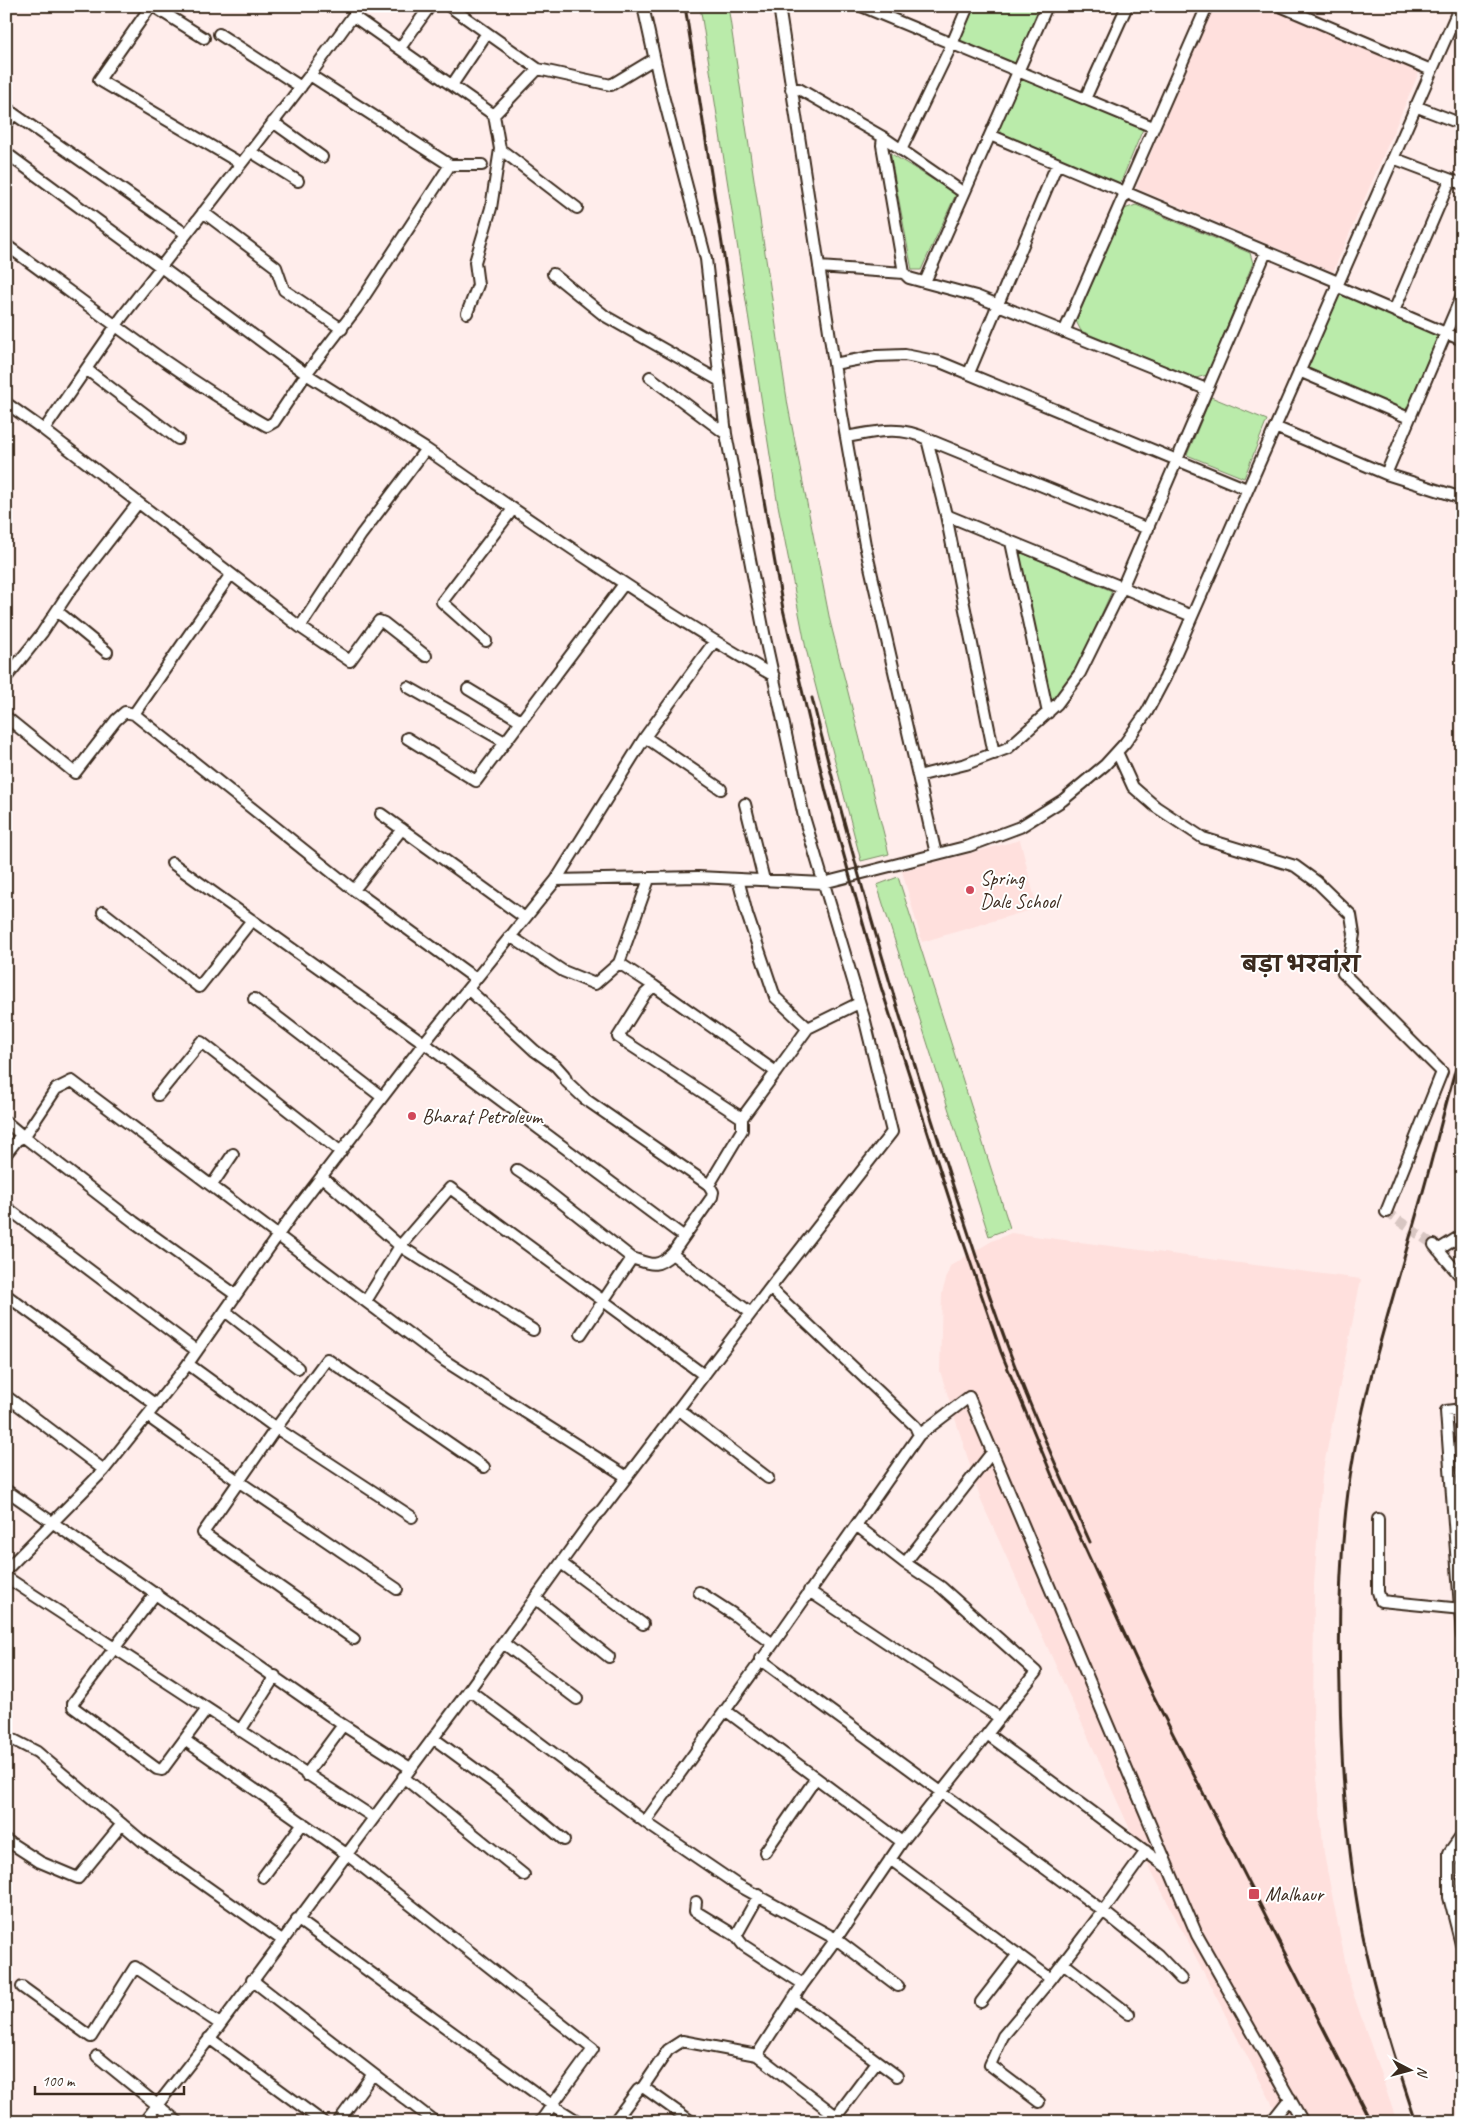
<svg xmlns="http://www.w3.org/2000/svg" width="1468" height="2128" viewBox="0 0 1468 2128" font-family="Caveat,'Playpen Sans Deva',sans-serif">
	<rect width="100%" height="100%" fill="#ffedeb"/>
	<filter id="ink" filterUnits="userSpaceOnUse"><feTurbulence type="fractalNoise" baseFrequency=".02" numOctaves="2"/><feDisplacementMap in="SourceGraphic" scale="10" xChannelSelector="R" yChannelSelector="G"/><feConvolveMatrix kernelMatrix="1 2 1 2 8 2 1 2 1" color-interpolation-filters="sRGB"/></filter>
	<g filter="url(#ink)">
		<path fill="#ffe0dd" d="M1213 6H1264L1420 70 1333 272 1136 188Z
			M1020 840 1037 908 922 942 902 871Z
			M1011 1233 1361 1279 1322 1475 1314 1584 1313 1734 1324 1854 1349 1981 1397 2122H1282L1228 2020 1128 1825 982 1503 940 1371 942 1293 950 1266 992 1241Z"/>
		<path fill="#baebaa" stroke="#7a8a64" d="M700 6H728L788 406 830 621 889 854 861 861 806 649 777 500Z
			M973 6H1041L1015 66 958 42Z
			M1021 79 1143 129 1120 184 996 133Z
			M890 153 956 194 921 270H912Z
			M1136 205 1250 253 1253 263 1207 375 1196 378 1081 331 1076 321 1124 209Z
			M1339 293 1438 336 1406 411 1307 369Z
			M1211 397 1267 420 1244 478 1187 455Z
			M1017 551 1112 591 1080 661 1055 699 1050 700Z
			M898 877 1010 1228 989 1236 877 885Z
			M1462 1475V1570L1455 1476Z"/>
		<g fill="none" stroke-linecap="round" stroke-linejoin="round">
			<path stroke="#d8c6c2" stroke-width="10" stroke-dasharray="10 5" stroke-linecap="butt" d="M1386 1212 1434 1245"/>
			<defs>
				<path id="minor" d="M151 6 99 80 240 163
					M153 6 204 38
					M449 6 538 69
					M779 6 841 409 865 545 936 854
					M861 6 1153 127
					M1280 6 1431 70
					M353 16 494 115 500 149 491 208 475 262 478 285 467 313
					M219 34 301 87
					M400 48 430 6
					M310 75 450 165H482
					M452 85 487 33
					M791 89H799L883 137 964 193
					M1085 99 1127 6
					M1415 106 1462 124
					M6 107 14 114
					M494 115 538 69 611 85 654 59
					M273 122 322 157
					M6 124 14 114 186 234
					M990 135 1338 282
					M883 137 882 145 904 273 909 278 976 296 1206 389
					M500 149 577 208
					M901 150 952 44 968 6
					M250 151 298 181
					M6 153 306 374 426 449
					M1393 158 1462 184
					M203 212 276 267 284 290 342 329
					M6 245C92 307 175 374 267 426L274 422 306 374 356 309 450 165
					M819 267 904 273
					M553 274 605 316 720 381
					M925 282 1047 6
					M1336 286 1462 340
					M1394 311 1450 180
					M1064 332 1207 6
					M834 364 876 356 905 355 940 362 1247 489
					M86 369 178 439
					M1299 371 1409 418
					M969 373 1057 164
					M650 377 726 434
					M6 403 44 430 122 317 310 75 360 6
					M1275 427 1386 474 1462 498
					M44 430 300 627 361 535 426 449C540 527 654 607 774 676
					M846 437C875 432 900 425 927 439L1148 529
					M927 439 946 515 994 754
					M1386 474 1462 295
					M946 515 1192 616
					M1011 542 1048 713
					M57 611 107 652
					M300 627 350 661 379 621 384 623 426 656
					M486 641 442 602 513 509
					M6 678 42 633 69 592 138 503
					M408 687 505 742
					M468 689 521 721
					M134 714 231 574
					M6 717 75 773 116 720 125 712 134 714 354 890 476 979
					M645 737 721 789
					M407 738 476 781 624 584
					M1117 752 1133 787 1156 807 1203 838 1295 866 1317 882 1351 915 1354 934 1350 958 1343 973 1442 1072 1386 1212
					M918 776 966 764 1008 748 1057 704 1080 673 1122 588 1266 252
					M745 804 764 880
					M381 814 525 918
					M172 863 424 1043 683 1236
					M556 880 645 737 714 642
					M354 890 402 829
					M103 912 199 987 252 920
					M510 936 563 971 595 984 619 963 649 879
					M619 963 654 986
					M468 989 535 1051 556 1066 564 1075 567 1082 585 1099 709 1185 742 1130V1118L618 1037 645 994 654 986 776 1072 808 1028 775 997 747 914 738 879
					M254 999 382 1097
					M808 1028 859 1003
					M158 1095 201 1042 341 1152
					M742 1118 776 1072
					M6 1122 24 1137 56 1089 72 1081 445 1361 627 1477
					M6 1154 17 1140 24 1137 134 1222 236 1295
					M517 1170 542 1187 632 1258 581 1334
					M322 1177 400 1246 533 1330
					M212 1185 233 1154
					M709 1185 713 1192 712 1197 672 1254 751 1313
					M6 1207 197 1351
					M1434 1245 1462 1278
					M1438 1250 1462 1235
					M632 1258C650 1264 656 1269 672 1254
					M6 1295 156 1405
					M366 1301 400 1246 450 1188 704 1375
					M225 1311 298 1368
					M188 1364 276 1428 412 1517
					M6 1396 104 1470
					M678 1409 768 1478
					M1462 1409 1446 1411 1462 1636
					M147 1416 238 1481 397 1589
					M919 1435 969 1397 1197 1935 1303 2122
					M6 1490 343 1725 410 1768
					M1378 1519V1592L1381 1601 1462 1609
					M856 1525 905 1563 941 1587 1036 1672 902 1842
					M561 1563 643 1624
					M905 1563 993 1451
					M6 1570 104 1470 185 1368 292 1215 424 1043 556 880 698 877 823 883 969 846 1020 827 1063 800 1105 765 1125 743 1147 712 1165 678 1460 6
					M6 1577 373 1817
					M809 1591 1000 1718
					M699 1592 733 1614 773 1644
					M156 1593 73 1703V1707L157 1769 162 1770 207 1709
					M535 1598 609 1657
					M354 1639 203 1533 276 1428 327 1359 484 1467
					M503 1643 577 1699
					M760 1659 1103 1911 1146 1851
					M469 1690 645 1822 773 1644 919 1435 915 1426 770 1288
					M725 1710 902 1842 836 1939 803 1984 743 1945 736 1936 759 1895
					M240 1731 275 1676
					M987 1734 1168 1868
					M6 1736 37 1752 142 1841 282 1940
					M433 1738 505 1791 564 1840
					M186 1741 345 1853 593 2049 540 2122
					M306 1775 343 1725
					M403 1777 524 1875
					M645 1822 736 1884 836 1939 898 1986
					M6 1840 40 1862 78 1878 122 1824
					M765 1852 816 1778
					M1450 1853 1462 1859
					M890 1859 1051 1979 1103 1911 1158 1955 1181 1979
					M263 1877 303 1823
					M696 1902 695 1911 736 1936
					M297 1919 552 2105 579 2122
					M1063 1963 1129 2014
					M252 1980 435 2122
					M22 1987 91 2037 135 1967 220 2024
					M793 1999 897 2076
					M981 2002 1018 1954
					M209 2038 323 2122
					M757 2055 803 1984
					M97 2056 178 2122
					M643 2087 668 2050 682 2041 757 2055 844 2122
					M1039 2102 990 2065 1003 2036 1051 1979
					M144 2122 217 2029 469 1690 594 1517 601 1511 770 1288 892 1132 865 1021 804 817 765 638 726 434 706 259 661 88 643 6
					M338 2122 373 2074
					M614 2122 638 2090 643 2087 692 2122
					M832 2122 877 2062
					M1271 2122 1290 2098"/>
				<path id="tertiary" d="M1462 1836 1450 1853V1897L1462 1944"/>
			</defs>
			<use href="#minor" stroke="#3b2a1e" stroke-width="14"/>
			<use href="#tertiary" stroke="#3b2a1e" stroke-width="16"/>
			<use href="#minor" stroke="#fff" stroke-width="10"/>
			<use href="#tertiary" stroke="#fff" stroke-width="12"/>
			<path stroke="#3b2a1e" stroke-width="3" d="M685 6 745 392 783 609 826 792 881 987 957 1223 1001 1352 1055 1483 1148 1685 1371 2122
				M812 698C847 840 888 980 932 1120 957 1198 981 1276 1010 1353 1034 1417 1062 1480 1090 1542
				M1416 2122C1395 2059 1375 1996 1362 1931 1347 1851 1341 1770 1340 1689 1338 1611 1340 1530 1354 1453 1370 1368 1397 1285 1420 1202 1435 1151 1446 1099 1462 1048"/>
		</g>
	</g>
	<g fill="#d1495b" stroke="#fff" stroke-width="2">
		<circle cx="970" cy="890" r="5"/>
		<circle cx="412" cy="1116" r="5"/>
		<rect x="1248" y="1888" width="12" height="12" rx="2.5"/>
	</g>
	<g text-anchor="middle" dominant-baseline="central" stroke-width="4" stroke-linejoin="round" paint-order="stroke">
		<g font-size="20" fill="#3b2a1e" stroke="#fff" text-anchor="start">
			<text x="980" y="878">Spring<tspan x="980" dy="23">Dale School</tspan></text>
			<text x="422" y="1116">Bharat Petroleum</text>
			<text x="1265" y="1894">Malhaur</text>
		</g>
		<g font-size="22" font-weight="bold" fill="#3b2a1e" stroke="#fff">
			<text x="1301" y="965">बड़ा भरवांरा</text>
		</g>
	</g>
	<rect width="1468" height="2128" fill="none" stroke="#fff" stroke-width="25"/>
	<rect x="12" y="12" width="1443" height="2103" fill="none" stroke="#3b2a1e" stroke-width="2" filter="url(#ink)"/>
	<g transform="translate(1410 2070) rotate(96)" stroke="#ffffff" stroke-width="4" paint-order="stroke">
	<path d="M0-4L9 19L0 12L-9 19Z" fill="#3b2a1e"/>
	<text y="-8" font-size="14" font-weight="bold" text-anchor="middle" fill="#3b2a1e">N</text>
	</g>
	<path d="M35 2086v8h149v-8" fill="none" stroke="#3b2a1e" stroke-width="2.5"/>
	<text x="42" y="2086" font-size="15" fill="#3b2a1e" stroke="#ffffff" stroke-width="4" paint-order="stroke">100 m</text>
</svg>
